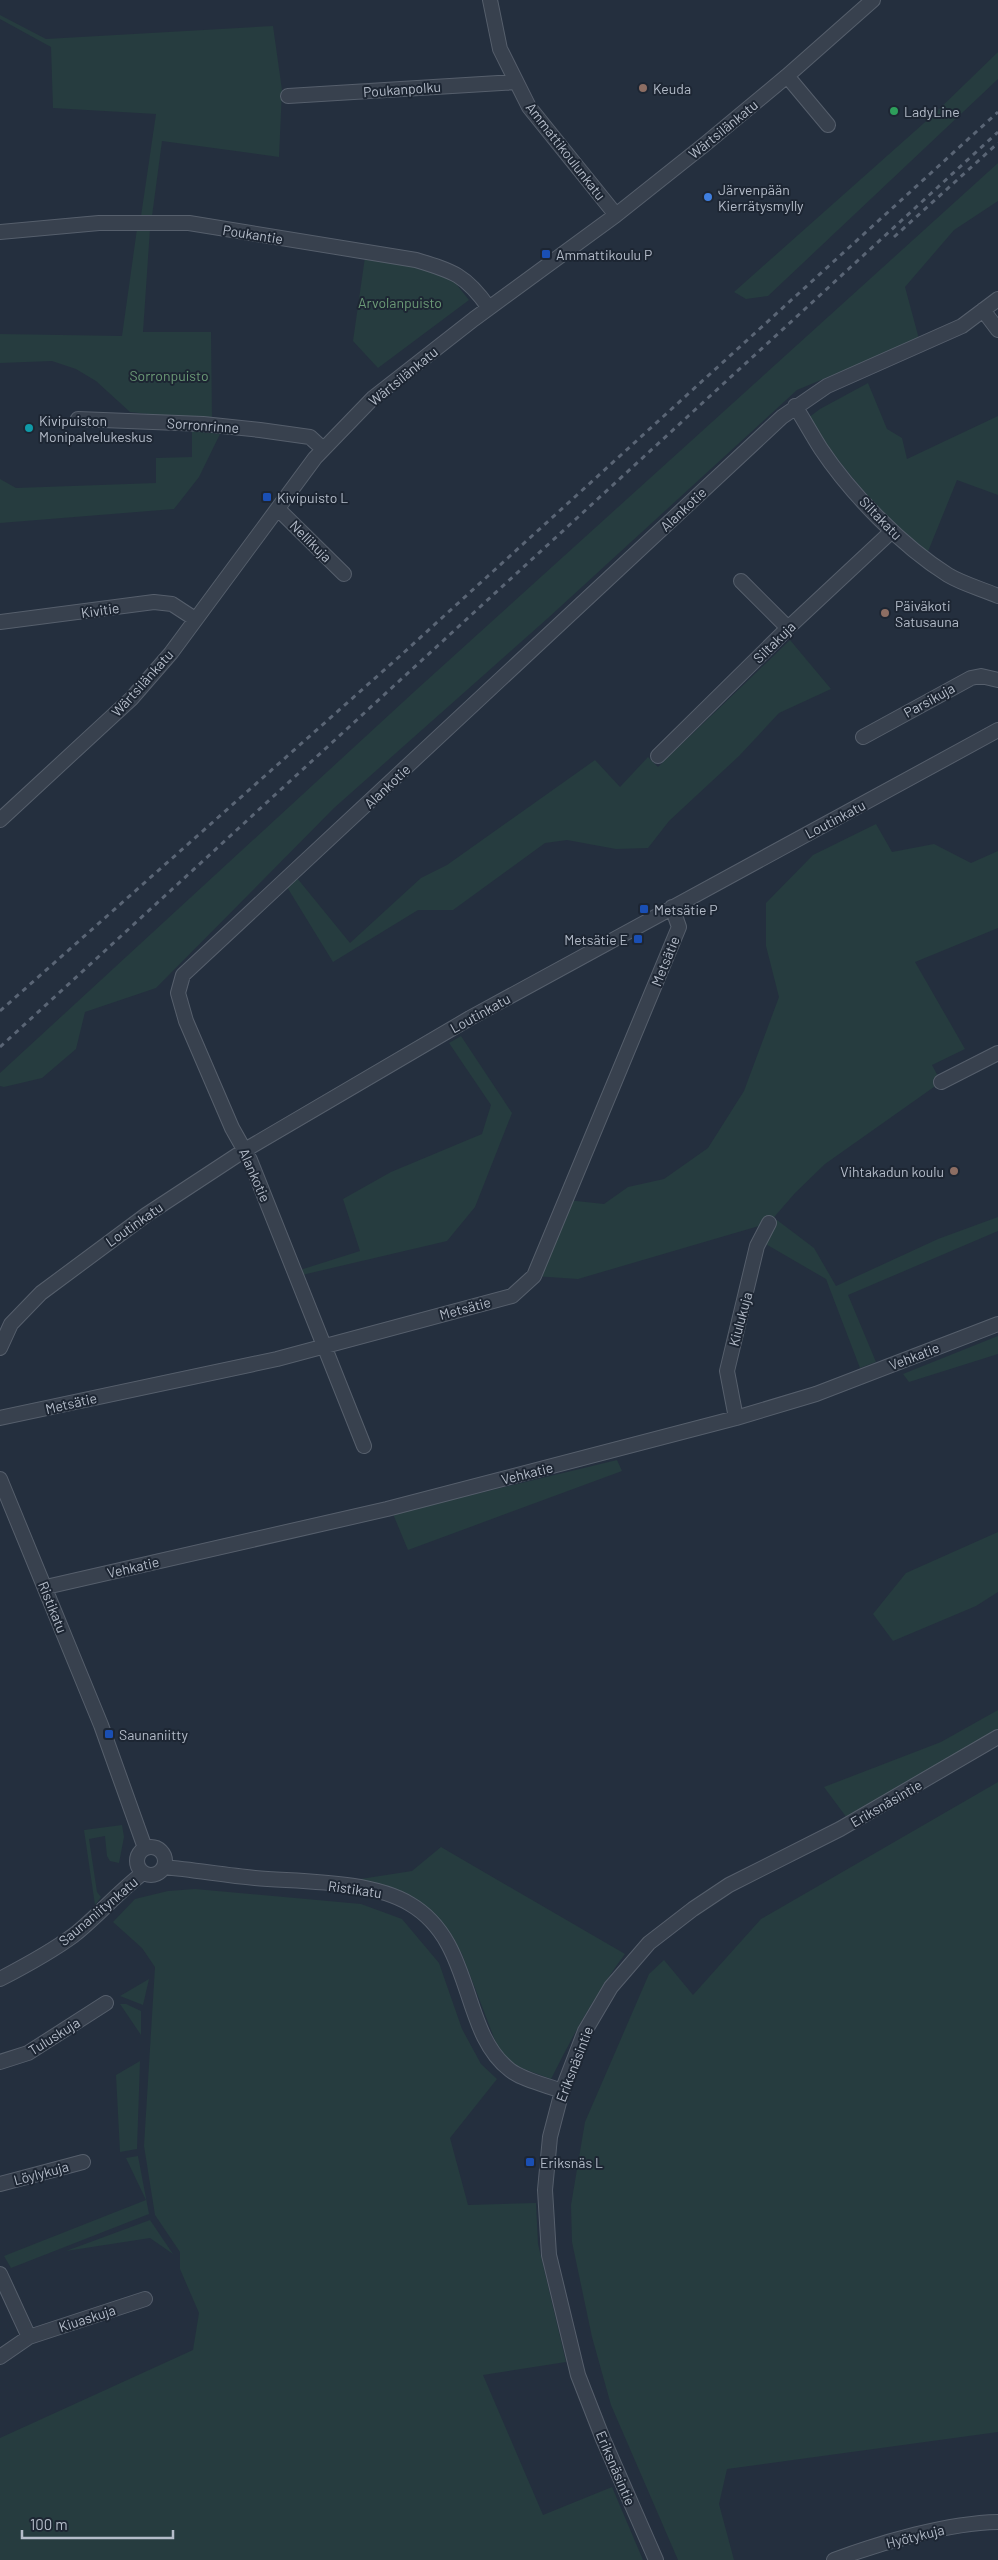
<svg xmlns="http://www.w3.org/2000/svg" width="998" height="2560" viewBox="0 0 998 2560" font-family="Barlow,sans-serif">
	<rect width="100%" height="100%" fill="#242f3e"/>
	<path fill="#263c3f" d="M0 15 46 39 273 26 282 90 279 157 162 141 152 216H141L156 114 53 108 51 47 0 19Z
		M998 52V79L768 296 746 299 734 292 933 115Z
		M998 163V201L954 230 905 287 919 339 797 390 548 618 334 808 156 988 85 1012 76 1049 42 1078 4 1087 0 1086V1073L415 691Z
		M137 229H150L143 332H211L212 421 130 412 96 381 76 369 52 361 0 363V334L122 336Z
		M365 257 416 264 449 275 469 300 378 368 353 341Z
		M868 383 887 429 902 438 907 459 998 416V495L957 480 927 554C880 514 843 469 808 418L820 409Z
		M192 431 220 434 199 477 174 509 0 523V479L16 488 156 483V458L192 457Z
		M790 640 831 689 779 713 739 756 669 821 648 848 616 849 567 840 545 843 453 910H418L333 962 287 887 297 878 350 943 421 878 447 865 595 760 620 787 648 757 658 767Z
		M876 824 892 852 934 844 971 863 998 851V928L915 962 965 1049 932 1065 941 1082 825 1164 795 1193 769 1223 578 1279 534 1276 567 1200 604 1204 628 1187 664 1179 708 1148 744 1091 779 997 766 946V903L813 855Z
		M461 1036 512 1113 475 1207 447 1241 302 1275 300 1270 360 1251 343 1199 391 1172 482 1134 491 1105 449 1043Z
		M998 1217V1231L848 1295 876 1362 860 1368 826 1279 764 1243 772 1225 777 1220 814 1248 836 1286 938 1239Z
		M998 1336V1354L909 1382 903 1374Z
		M617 1460 622 1471 408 1550 393 1514Z
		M998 1532V1592L976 1606 893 1641 873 1614 906 1573Z
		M998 1710V1730L847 1818 824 1787 941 1742Z
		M998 1782V2432L727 2469 719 2504 734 2560H678L611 2405 592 2337 572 2242 571 2205 585 2122 649 1974 664 1960 693 1995 761 1919Z
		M122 1825 124 1837 119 1863 110 1861 107 1856 105 1836 89 1839 97 1892 101 1897 95 1905 84 1830Z
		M441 1847 625 1954C596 1993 573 2035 551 2079L513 2065 499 2051 462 1954 441 1923 413 1898 391 1887 354 1880 412 1871Z
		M195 1889 361 1904 402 1919 439 1963 462 2029 481 2064 497 2079 450 2138 468 2205 536 2203 538 2244 566 2362 483 2375 543 2515 612 2487 643 2560H0V2438L193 2350 199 2313 180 2269V2252L155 2215 144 2146 155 1967 142 1948 113 1922 135 1899 168 1891Z
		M149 1979 143 2005 120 1996Z
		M120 2004H126L141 2011V2035Z
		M140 2061 137 2149 120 2152 116 2075Z
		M138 2156 149 2214 11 2268 4 2256 146 2200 126 2158Z
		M150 2220 173 2254 150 2238 66 2251Z"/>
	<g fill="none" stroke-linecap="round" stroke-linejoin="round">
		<defs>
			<path id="minor" d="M490 0 500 49 529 107 616 215
				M787 76 828 125
				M288 96 516 82
				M0 232 99 223H189L416 260C453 271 466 275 489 308
				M983 310 998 330
				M795 406C804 420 812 435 821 449 851 494 902 546 948 575 963 584 982 589 998 596
				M78 419 203 424 260 430 310 437 323 449
				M278 509 344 574
				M741 581 788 628
				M0 622 154 602 172 604 195 619
				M863 737 971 678 981 676 998 680
				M658 756 788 628 892 531
				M0 820 132 698 171 653 315 458 373 398 474 319 616 215 704 145 787 76 873 0
				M941 1082 998 1053
				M0 1348 11 1324 41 1293 146 1215 245 1150 470 1018 998 730
				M0 1418 277 1359 512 1296 534 1276 679 927 672 907
				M736 1418 727 1371 757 1246 769 1223
				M364 1446 250 1160 232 1128 186 1021 178 993 183 975 782 417 827 386 962 326 998 299
				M0 1479 101 1725 145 1848
				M46 1587 387 1509 736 1418 816 1394 998 1324
				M137 1861a14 14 0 1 1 28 0a14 14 0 1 1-28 0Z
				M164 1867C195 1870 224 1875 255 1878 302 1882 370 1880 410 1904 475 1942 460 2032 510 2070 523 2080 546 2085 562 2091
				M0 1979C25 1966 51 1952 74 1935 98 1916 118 1892 143 1873
				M0 2062 28 2053 106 2003
				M0 2184 83 2162
				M0 2274 29 2337
				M0 2357 29 2337 145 2299
				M656 2560 603 2439 578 2375 549 2255 545 2190 550 2137 562 2091 585 2031 611 1987 649 1943 693 1909 729 1885 840 1829 998 1737
				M834 2560C882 2542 948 2523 998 2522"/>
		</defs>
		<use href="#minor" stroke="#565f6c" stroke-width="16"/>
		<use href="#minor" stroke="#38414e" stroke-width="14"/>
		<path stroke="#5a6575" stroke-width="3" stroke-dasharray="5 5" stroke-linecap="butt" d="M894 237 998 143
			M0 1011 400 656 998 112
			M0 1047 998 132"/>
	</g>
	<g fill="#8d6e63" stroke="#1d2633" stroke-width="2">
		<circle cx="643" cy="88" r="5"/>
		<circle cx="885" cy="613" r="5"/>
		<circle cx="954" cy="1171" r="5"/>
	</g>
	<circle fill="#2e9e5b" stroke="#1d2633" stroke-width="2" cx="894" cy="111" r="5"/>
	<circle fill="#3f7fe0" stroke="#1d2633" stroke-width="2" cx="708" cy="197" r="5"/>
	<g fill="#1a4fb4" stroke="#1d2633" stroke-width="2">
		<rect x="541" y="249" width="10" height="10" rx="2.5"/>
		<rect x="262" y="492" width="10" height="10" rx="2.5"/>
		<rect x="639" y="904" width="10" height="10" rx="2.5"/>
		<rect x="633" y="934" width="10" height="10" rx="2.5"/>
		<rect x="104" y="1729" width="10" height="10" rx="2.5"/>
		<rect x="525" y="2157" width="10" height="10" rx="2.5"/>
	</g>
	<circle fill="#0f9aa8" stroke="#1d2633" stroke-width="2" cx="29" cy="428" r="5"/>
	<g text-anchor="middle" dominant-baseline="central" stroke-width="4" stroke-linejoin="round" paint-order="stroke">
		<g font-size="14" fill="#b4bcc9" stroke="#1d2633" text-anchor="start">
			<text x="653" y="88">Keuda</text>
			<text x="904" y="111">LadyLine</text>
			<text x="718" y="189">Järvenpään<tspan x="718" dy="16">Kierrätysmylly</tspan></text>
			<text x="556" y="254">Ammattikoulu P</text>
			<text x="39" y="420">Kivipuiston<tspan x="39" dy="16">Monipalvelukeskus</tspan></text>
			<text x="277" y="497">Kivipuisto L</text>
			<text x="895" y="605">Päiväkoti<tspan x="895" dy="16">Satusauna</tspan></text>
			<text x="654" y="909">Metsätie P</text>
			<text x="628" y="939" text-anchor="end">Metsätie E</text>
			<text x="944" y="1171" text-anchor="end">Vihtakadun koulu</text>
			<text x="119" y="1734">Saunaniitty</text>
			<text x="540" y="2162">Eriksnäs L</text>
		</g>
		<g font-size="14" fill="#b4bcc9" stroke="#1d2633">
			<text transform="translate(402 89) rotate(-4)">Poukanpolku</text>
			<text transform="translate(723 129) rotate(-39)">Wärtsilänkatu</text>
			<text transform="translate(566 151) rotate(52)">Ammattikoulunkatu</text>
			<text transform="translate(253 234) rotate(9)">Poukantie</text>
			<text transform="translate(403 376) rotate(-39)">Wärtsilänkatu</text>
			<text transform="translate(203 425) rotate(4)">Sorronrinne</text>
			<text transform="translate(683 509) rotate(-43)">Alankotie</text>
			<text transform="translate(881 518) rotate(46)">Siltakatu</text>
			<text transform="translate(311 541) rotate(45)">Nellikuja</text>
			<text transform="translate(100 610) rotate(-8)">Kivitie</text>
			<text transform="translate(774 642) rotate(-44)">Siltakuja</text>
			<text transform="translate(142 683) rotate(-48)">Wärtsilänkatu</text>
			<text transform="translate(929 700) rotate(-29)">Parsikuja</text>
			<text transform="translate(387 786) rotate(-43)">Alankotie</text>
			<text transform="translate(835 819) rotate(-28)">Loutinkatu</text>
			<text transform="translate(665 961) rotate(-68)">Metsätie</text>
			<text transform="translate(480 1013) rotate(-29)">Loutinkatu</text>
			<text transform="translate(255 1175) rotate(66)">Alankotie</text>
			<text transform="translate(134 1224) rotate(-35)">Loutinkatu</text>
			<text transform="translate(465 1308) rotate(-15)">Metsätie</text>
			<text transform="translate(740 1319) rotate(-75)">Kiulukuja</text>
			<text transform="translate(914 1356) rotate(-21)">Vehkatie</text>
			<text transform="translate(71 1403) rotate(-13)">Metsätie</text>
			<text transform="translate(527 1473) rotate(-14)">Vehkatie</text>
			<text transform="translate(133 1567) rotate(-13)">Vehkatie</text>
			<text transform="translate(53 1607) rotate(68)">Ristikatu</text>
			<text transform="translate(886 1803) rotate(-30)">Eriksnäsintie</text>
			<text transform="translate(355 1889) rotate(8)">Ristikatu</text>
			<text transform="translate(98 1911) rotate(-40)">Saunaniitynkatu</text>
			<text transform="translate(54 2036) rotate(-32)">Tuluskuja</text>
			<text transform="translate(574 2064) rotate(-69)">Eriksnäsintie</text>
			<text transform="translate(41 2173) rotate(-15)">Löylykuja</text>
			<text transform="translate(87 2318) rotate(-18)">Kiuaskuja</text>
			<text transform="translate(616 2468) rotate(67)">Eriksnäsintie</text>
			<text transform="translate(915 2536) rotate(-14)">Hyötykuja</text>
		</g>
		<g font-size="14" fill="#6b9a76" stroke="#1d2633">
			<text x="400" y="302">Arvolanpuisto</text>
			<text x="169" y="375">Sorronpuisto</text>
		</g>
	</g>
	<path d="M22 2530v8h151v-8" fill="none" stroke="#b4bcc9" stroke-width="2.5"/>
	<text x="30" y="2530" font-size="15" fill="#b4bcc9" stroke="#1d2633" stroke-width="4" paint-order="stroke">100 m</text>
</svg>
